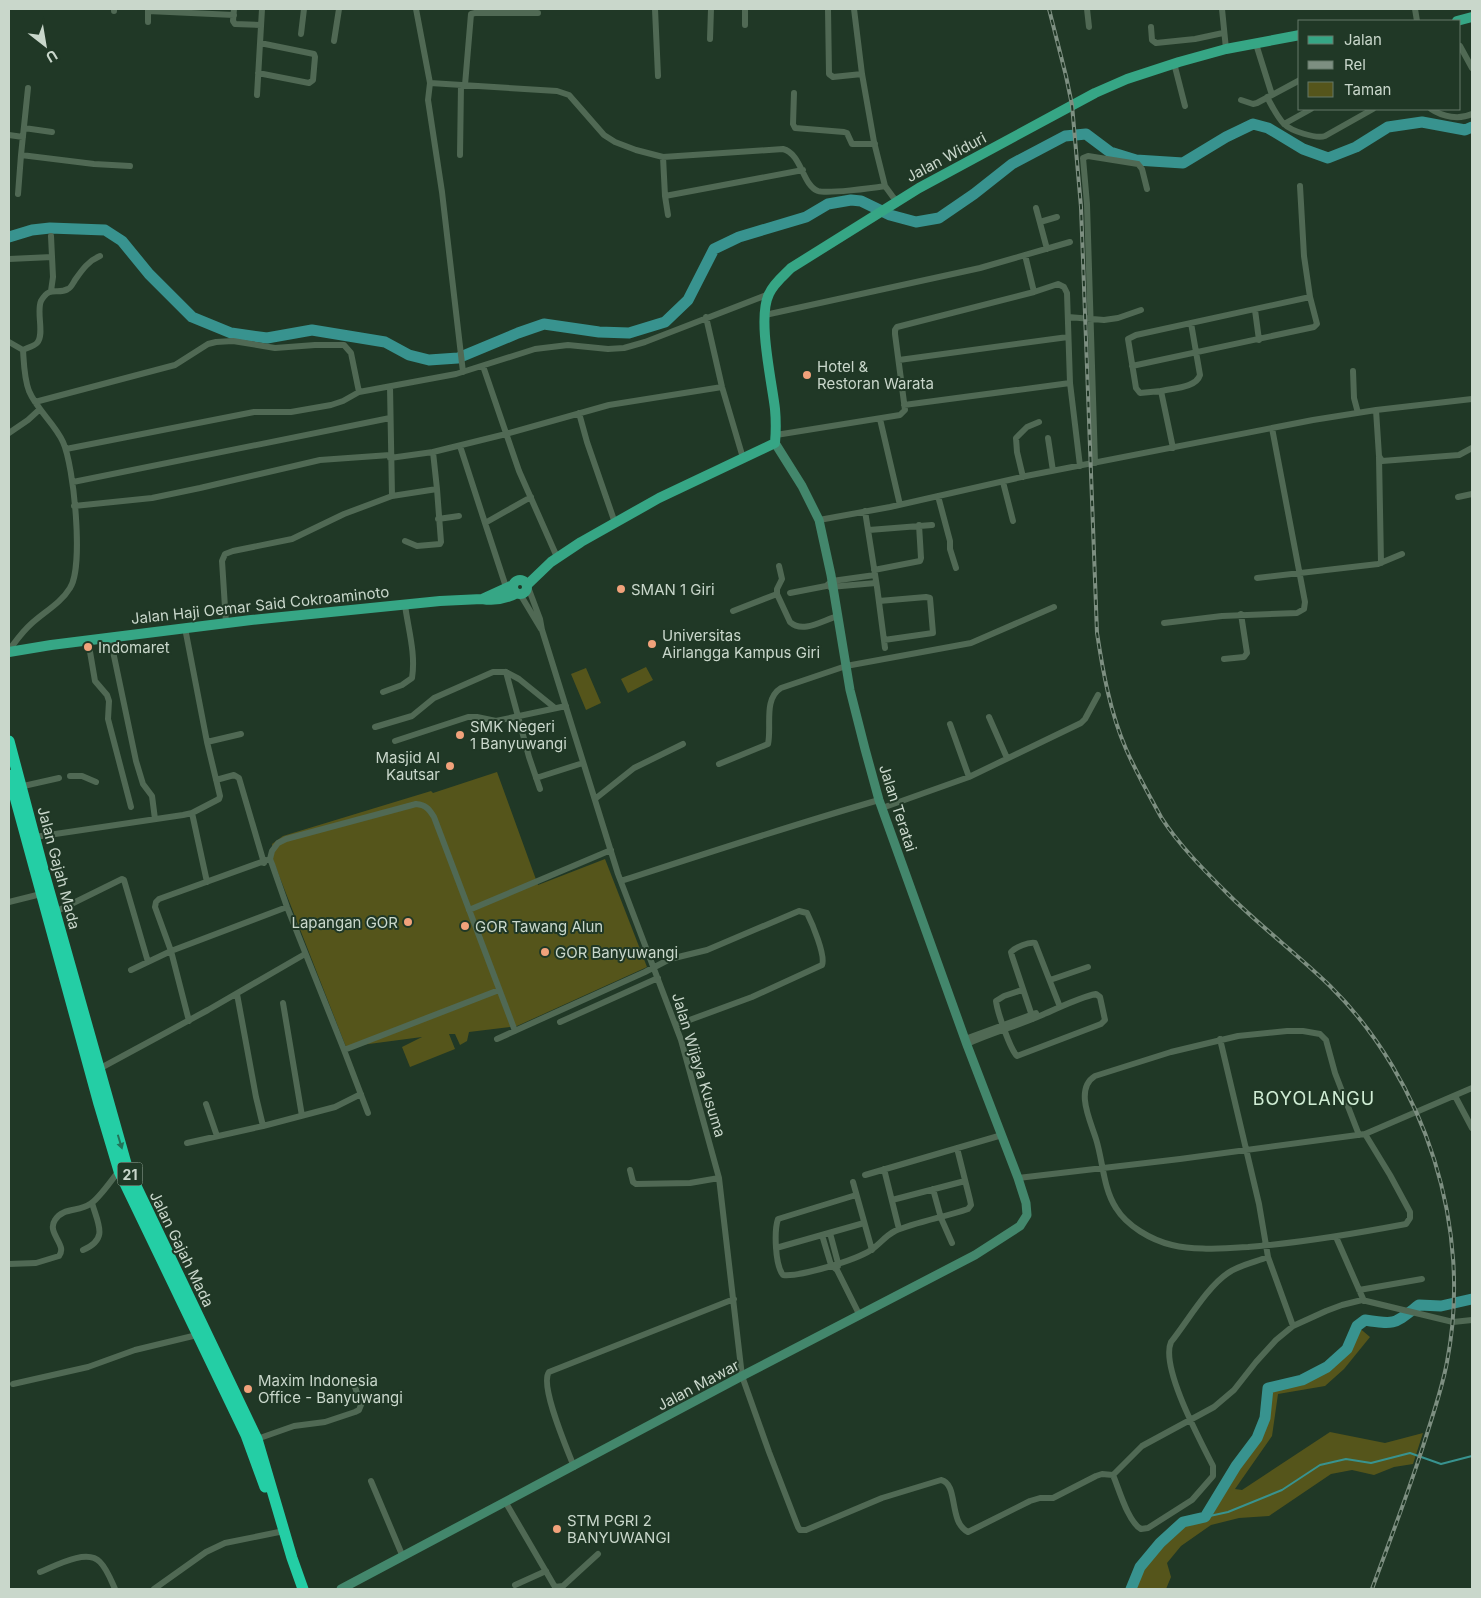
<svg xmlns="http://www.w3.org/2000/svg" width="1481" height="1598" viewBox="0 0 1481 1598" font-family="Inter,sans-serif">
	<rect width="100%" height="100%" fill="#203826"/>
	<path fill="#55551b" d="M646 667 653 680 628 693 621 679Z
		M586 668 601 703 586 710 571 674Z
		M497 772 538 885 605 859 647 967 517 1026 469 1032 467 1041 460 1045 455 1034H449L455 1049 410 1067 402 1047 422 1037 346 1047 273 860 272 844 283 836 431 791 433 793Z
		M1357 1326 1370 1337 1344 1369 1325 1386 1278 1394 1272 1436 1235 1489 1242 1490 1330 1432 1385 1443 1423 1433 1413 1464 1394 1467 1374 1475 1352 1470 1331 1474 1269 1516 1239 1518 1211 1525 1181 1546 1167 1563 1171 1577 1166 1589H1131L1140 1567 1160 1543 1183 1522 1205 1517 1236 1466 1257 1438 1265 1418 1268 1388 1302 1380 1327 1367 1347 1349Z
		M282 1376 284 1383 268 1387 266 1380Z"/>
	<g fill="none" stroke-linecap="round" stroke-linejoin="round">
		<path stroke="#38938f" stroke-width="2" d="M1205 1517 1228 1512 1282 1490 1320 1465 1346 1459 1371 1463 1410 1453 1441 1464 1472 1456"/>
		<path stroke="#38938f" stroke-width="11" d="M9 237 32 230 50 228 105 230 122 241 149 274 192 317 231 333 267 338 312 330 385 342 409 355 429 360 458 358 518 333 544 324 599 332 629 333 665 322 688 300 714 249 739 237 806 217 828 204 851 200 861 201 890 215 916 222 939 218 974 194 1012 164 1065 136 1086 134 1110 152 1136 160 1183 163 1226 137 1253 124 1268 128 1303 149 1328 158 1356 147 1388 127 1422 122 1465 130 1472 127
			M1131 1589 1140 1567 1160 1543 1183 1522 1205 1517 1236 1466 1257 1438 1265 1418 1268 1388 1302 1380 1327 1367 1347 1349 1357 1326 1365 1320C1396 1325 1394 1324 1419 1305L1441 1306 1472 1299"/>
		<path stroke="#506954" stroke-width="6" d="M234 9 233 21 235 24 261 25
			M416 9 430 83 557 91 569 95 604 135 615 142 636 150 663 157 783 149C802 154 802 185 818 191 827 194 873 188 885 186
			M655 9 658 76
			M745 9V25
			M828 9 829 74 833 77 862 74
			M854 9 862 74 874 142 885 186 893 197 898 201
			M1087 9 1089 27
			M1222 9 1226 49
			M1415 9 1417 21
			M114 11V9
			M148 11 234 15
			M148 22V9
			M1151 27 1152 40 1156 43 1195 39 1223 33
			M301 34 304 9
			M710 39 711 9
			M334 41 339 9
			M1256 44 1272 95
			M1460 46 1472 68
			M1174 63 1185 106
			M258 73 309 83 313 80 315 57 314 54 260 43
			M430 83 428 100 442 192 463 372
			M465 85 471 14 475 13H538
			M28 88 21 155 94 164 130 166
			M794 93 793 124 795 128 844 132 847 133 852 144H875
			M257 95 262 9
			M1267 97C1272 106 1277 117 1284 124 1291 131 1316 139 1325 136L1373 109
			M1241 100 1253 104 1257 103 1300 80
			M1431 109C1443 117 1459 120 1472 114
			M1284 124 1311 109
			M24 128 52 132
			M9 135 23 137
			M460 155 461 85
			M663 157 665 196 668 215
			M18 194 21 155
			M665 196 803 170
			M1036 208 1047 249
			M1040 222 1057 217
			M1025 255 1034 292
			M9 259 52 257
			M51 291 53 277 51 236
			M1255 310 1259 340
			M765 315 980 268 1070 242
			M706 317 722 387 743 458
			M1068 317 1104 320 1118 318 1141 310
			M9 342 23 350C24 364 24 378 29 391 37 410 55 424 63 442 74 466 84 567 70 588 61 603 44 612 31 624 22 632 16 641 9 650
			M23 350C27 348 34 346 37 343 45 335 36 312 41 301 50 285 57 295 68 289 71 288 73 283 75 280 82 270 88 261 100 256
			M899 360 1068 337
			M483 366 519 471 557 557
			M1132 366 1314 327 1317 324 1310 297 1304 256 1300 186
			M1353 371 1354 398 1358 413
			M1161 391C1173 388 1196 388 1200 375L1191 323
			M35 402 175 365 208 344 216 342 233 341 275 348 315 345H344L351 353 359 392
			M904 405 1070 383
			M1376 410 1379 456 1382 461 1459 455 1472 448
			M579 413 587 442 615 523
			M880 419 900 505
			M9 433 28 420 40 409
			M776 435 900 415 905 410 895 334V330L897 327 1034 292 1058 284 1064 287 1067 293 1070 383 1080 466
			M1048 438 1053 471
			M460 446 485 523
			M1173 448 1161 391 1140 393 1136 388 1128 339 1136 335 1310 297
			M66 449 254 412H291L331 405 343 401 359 392 456 374 535 349 568 345 608 349 624 348 645 342 769 294
			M1379 457 1381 563
			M390 458 433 452
			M1095 463 1087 204 1083 158 1088 156 1138 164 1142 169 1147 189
			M1023 477 1017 452 1016 438 1027 427 1039 422
			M73 482 390 418
			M1003 482 1013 521
			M392 496 437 489 433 452 506 434 609 405 722 387
			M938 496 950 541V549L956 568
			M1458 497 1472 494
			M74 506 152 498 200 488 320 460 390 455
			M865 511 877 587 885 648
			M438 519 459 516
			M819 520 890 507 1026 476 1313 420 1376 410 1472 399
			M869 530 932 525
			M405 541 417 546 440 544 441 542 437 489
			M779 566 782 579 777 589V594L790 622C803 634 823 620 838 616
			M874 570 920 561 921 558 919 525
			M1257 578 1378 564 1402 554
			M506 587 485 523 531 497
			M528 587 540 619 542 630 618 874 681 1040 719 1178 742 1376 769 1452 798 1527 800 1530H806L882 1498 941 1480C959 1484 948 1522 968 1532L1030 1501 1040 1498H1053L1096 1476 1102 1474 1113 1475
			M830 587 876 583
			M790 593 826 586 832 581 875 575
			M519 594 523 599 541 629
			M879 601 926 597 930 598 933 633 884 640
			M733 611 777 594
			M226 623 222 561 225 554 233 551 292 539 344 514 392 496 390 387
			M1164 623 1222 616 1297 613 1304 609 1305 602 1272 428
			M110 637 136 761 143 784 152 796 155 819
			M88 640 95 681 107 695 109 701 108 719 131 807
			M1224 659 1244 657 1247 653 1241 614
			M506 672 519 679 555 708
			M383 692 402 685 412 678C416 654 408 628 405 605
			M989 717 1007 758
			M950 724 969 777
			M375 727 412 716 434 698 493 672H506L529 757 540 789
			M395 741 468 717H477L496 721 566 706
			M207 742 241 734
			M719 764 768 744C772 727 763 699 781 688L846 666 971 643 1054 607
			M70 776H82L96 782
			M536 778 583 763
			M216 780 234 775 239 778 264 863
			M19 787 59 778
			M595 799 634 768 683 744
			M882 808 969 777 1081 723 1085 719 1098 695
			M192 813 207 882
			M35 837 183 815 192 813 219 799 220 796 207 742 185 628
			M621 881C707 853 792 825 879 800
			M9 902 41 894
			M469 910 611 850
			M55 912 122 879 124 880 148 962
			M131 970 171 951 155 907 156 902 159 899 270 859
			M1050 980 1088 967
			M499 990 344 1050 287 907 272 864 270 859 272 851 278 843 286 839 416 804C426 805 429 809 434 817L515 1031
			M237 994 256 1097 263 1126
			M283 1003 302 1116
			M1033 1019 1012 956 1011 952C1016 947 1028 942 1035 943L1060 1007
			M189 1021 171 951 287 907
			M560 1022 658 978
			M497 1039 645 972 670 959 707 950 799 911 807 913C812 923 826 956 822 965L752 997 676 1025
			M965 1039 1036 1013
			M1220 1039 1259 1204 1268 1257 1293 1326 1326 1311 1342 1305 1362 1300 1453 1322 1472 1320
			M967 1044C991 1033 1017 1026 1042 1015 1059 1008 1077 998 1096 994L1100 997 1105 1020 1101 1024 1017 1056C1010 1049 997 1011 996 1001L1004 996 1022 990
			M344 1050 368 1113
			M97 1070 208 1010 305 954
			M1455 1096 1472 1128
			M206 1104 217 1136
			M1359 1135 1335 1073 1326 1040 1320 1034 1303 1031H1287L1238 1036 1171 1052 1095 1076C1074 1089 1091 1122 1096 1139 1103 1161 1103 1188 1116 1208 1127 1226 1151 1240 1172 1245 1196 1251 1223 1248 1248 1247 1301 1243 1353 1234 1406 1224L1410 1218V1212L1390 1175 1365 1134
			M187 1143 263 1126 335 1107 361 1094
			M884 1169 899 1229
			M630 1170 633 1182 636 1184 690 1183 719 1178
			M865 1175 1002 1135
			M1018 1178 1180 1159 1365 1134 1472 1088
			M853 1182 872 1250
			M933 1189 941 1218 952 1243
			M856 1195 778 1219C774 1231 775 1265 783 1275 800 1277 856 1260 871 1250 880 1244 885 1236 895 1231 916 1222 945 1217 968 1209L971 1205 970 1200 957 1148
			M892 1200 965 1181
			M830 1233 838 1263V1266
			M822 1235 831 1265 837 1270 860 1316
			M1336 1237 1364 1301
			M776 1248 864 1223
			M83 1250C109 1239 98 1224 92 1203
			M1268 1257C1255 1262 1239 1265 1228 1273 1207 1287 1187 1322 1171 1342 1160 1367 1201 1442 1213 1466V1476L1192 1500 1148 1528 1141 1529C1128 1522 1119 1489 1113 1475L1142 1446 1214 1407 1234 1390 1256 1362 1276 1340 1293 1326
			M9 1264 36 1263 59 1256C68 1245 46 1233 55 1220 63 1207 79 1212 90 1204 99 1199 112 1179 119 1171
			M1359 1290 1422 1279
			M13 1384 88 1367 135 1350 197 1335
			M257 1439 294 1426 325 1422 355 1412 359 1410 361 1405 355 1387
			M574 1467C568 1451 539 1385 549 1372L734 1299
			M371 1481 403 1557
			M506 1503 555 1587 563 1586 598 1554
			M40 1572C55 1566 87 1548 100 1562 107 1569 111 1580 115 1589
			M515 1585 546 1571
			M154 1589 206 1552 225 1543 284 1531"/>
		<path stroke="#43876c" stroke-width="9" d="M341 1589 742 1376 975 1255 1020 1226 1027 1215 1026 1203 1018 1178 967 1045 879 800 865 749 850 690 831 575 819 520 802 486 775 443"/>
		<path stroke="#36a685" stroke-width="10" d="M1457 21 1472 17
			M513 587a7 7 0 1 1 14 0a7 7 0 1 1-14 0Z
			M527 585 551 562 581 542 659 498 775 443C776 432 776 420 775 409 772 382 757 318 769 294 773 284 783 276 791 268L919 188 1095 93 1127 79 1179 62 1226 49 1300 35
			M482 599C494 601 506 599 517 593
			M9 652 51 645 251 620 440 601 482 599 513 585"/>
		<path stroke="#24cea5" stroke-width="11" d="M9 741 44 873 127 1167 257 1439 292 1558 303 1589
			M9 775 99 1104 119 1171 246 1435 265 1487"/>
		<defs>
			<path id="rail" d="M1049 9 1066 76 1072 105 1081 207 1097 633C1103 672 1110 712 1126 749 1136 772 1149 795 1161 817 1180 847 1208 874 1233 899 1264 929 1299 956 1330 986 1426 1081 1473 1229 1447 1362 1442 1389 1433 1414 1425 1440 1409 1491 1390 1540 1372 1589"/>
		</defs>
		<use href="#rail" stroke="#7d8f81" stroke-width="4"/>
		<use href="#rail" stroke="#203826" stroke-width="2" stroke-dasharray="5.5" stroke-linecap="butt"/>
	</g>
	<defs><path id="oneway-solid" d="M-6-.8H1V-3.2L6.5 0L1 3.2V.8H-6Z" transform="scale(1.25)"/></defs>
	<use fill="#227459" href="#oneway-solid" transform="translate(120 1142) rotate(73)"/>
	<g fill="#f1a27b" stroke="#203826" stroke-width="2">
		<circle cx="807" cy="375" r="5"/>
		<circle cx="621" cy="589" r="5"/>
		<circle cx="652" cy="644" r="5"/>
		<circle cx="88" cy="647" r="5"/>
		<circle cx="460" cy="735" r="5"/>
		<circle cx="450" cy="766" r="5"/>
		<circle cx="408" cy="922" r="5"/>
		<circle cx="465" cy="926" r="5"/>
		<circle cx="545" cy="952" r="5"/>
		<circle cx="248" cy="1389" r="5"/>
		<circle cx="557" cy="1529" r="5"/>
	</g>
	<g text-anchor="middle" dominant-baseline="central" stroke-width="4" stroke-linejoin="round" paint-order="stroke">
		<rect fill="#203826" stroke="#96a79a" stroke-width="1" x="117.5" y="1162.5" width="25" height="23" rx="4"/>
		<g font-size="14" font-weight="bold" fill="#c9d7cb">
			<text x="130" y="1174">21</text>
		</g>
		<g font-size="15" fill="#c9d7cb" stroke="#203826">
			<text transform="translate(946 157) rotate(-28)">Jalan Widuri</text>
			<text transform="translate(260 605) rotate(-6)">Jalan Haji Oemar Said Cokroaminoto</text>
			<text transform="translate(898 808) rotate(72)">Jalan Teratai</text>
			<text transform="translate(59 868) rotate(75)">Jalan Gajah Mada</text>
			<text transform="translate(699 1065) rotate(73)">Jalan Wijaya Kusuma</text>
			<text transform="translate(182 1249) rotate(64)">Jalan Gajah Mada</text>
			<text transform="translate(698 1385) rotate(-28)">Jalan Mawar</text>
		</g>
		<g font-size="15" fill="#c9d7cb" stroke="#203826" text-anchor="start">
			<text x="817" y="366">Hotel &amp;<tspan x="817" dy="17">Restoran Warata</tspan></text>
			<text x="631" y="589">SMAN 1 Giri</text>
			<text x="662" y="635">Universitas<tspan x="662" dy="17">Airlangga Kampus Giri</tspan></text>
			<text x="98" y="647">Indomaret</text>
			<text x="470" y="726">SMK Negeri<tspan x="470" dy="17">1 Banyuwangi</tspan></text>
			<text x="440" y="757" text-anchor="end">Masjid Al<tspan x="440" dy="17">Kautsar</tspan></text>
			<text x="398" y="922" text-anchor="end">Lapangan GOR</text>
			<text x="475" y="926">GOR Tawang Alun</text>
			<text x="555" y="952">GOR Banyuwangi</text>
			<text x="258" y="1380">Maxim Indonesia<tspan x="258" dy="17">Office - Banyuwangi</tspan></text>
			<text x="567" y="1520">STM PGRI 2<tspan x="567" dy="17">BANYUWANGI</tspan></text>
		</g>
		<g font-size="18" letter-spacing="1" fill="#d0edd5" stroke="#203826">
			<text x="1314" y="1098">BOYOLANGU</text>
		</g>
	</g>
	<rect width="1481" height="1598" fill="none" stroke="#c9d7cb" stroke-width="20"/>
	<rect x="1298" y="20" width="162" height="90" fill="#203826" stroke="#647868"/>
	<rect x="1308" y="36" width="25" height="8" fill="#36a685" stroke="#647868"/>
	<text x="1344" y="45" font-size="15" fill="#c9d7cb">Jalan</text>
	<rect x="1308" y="61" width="25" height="8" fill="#7d8f81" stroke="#647868"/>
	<text x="1344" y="70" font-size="15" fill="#c9d7cb">Rel</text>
	<rect x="1308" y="82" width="25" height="15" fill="#55551b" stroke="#647868"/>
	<text x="1344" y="95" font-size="15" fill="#c9d7cb">Taman</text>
	<g transform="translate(45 45) rotate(149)" stroke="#203826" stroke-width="4" paint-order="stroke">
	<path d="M0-4L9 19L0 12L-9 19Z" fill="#c9d7cb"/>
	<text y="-8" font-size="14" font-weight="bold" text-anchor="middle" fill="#c9d7cb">U</text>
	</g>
</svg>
